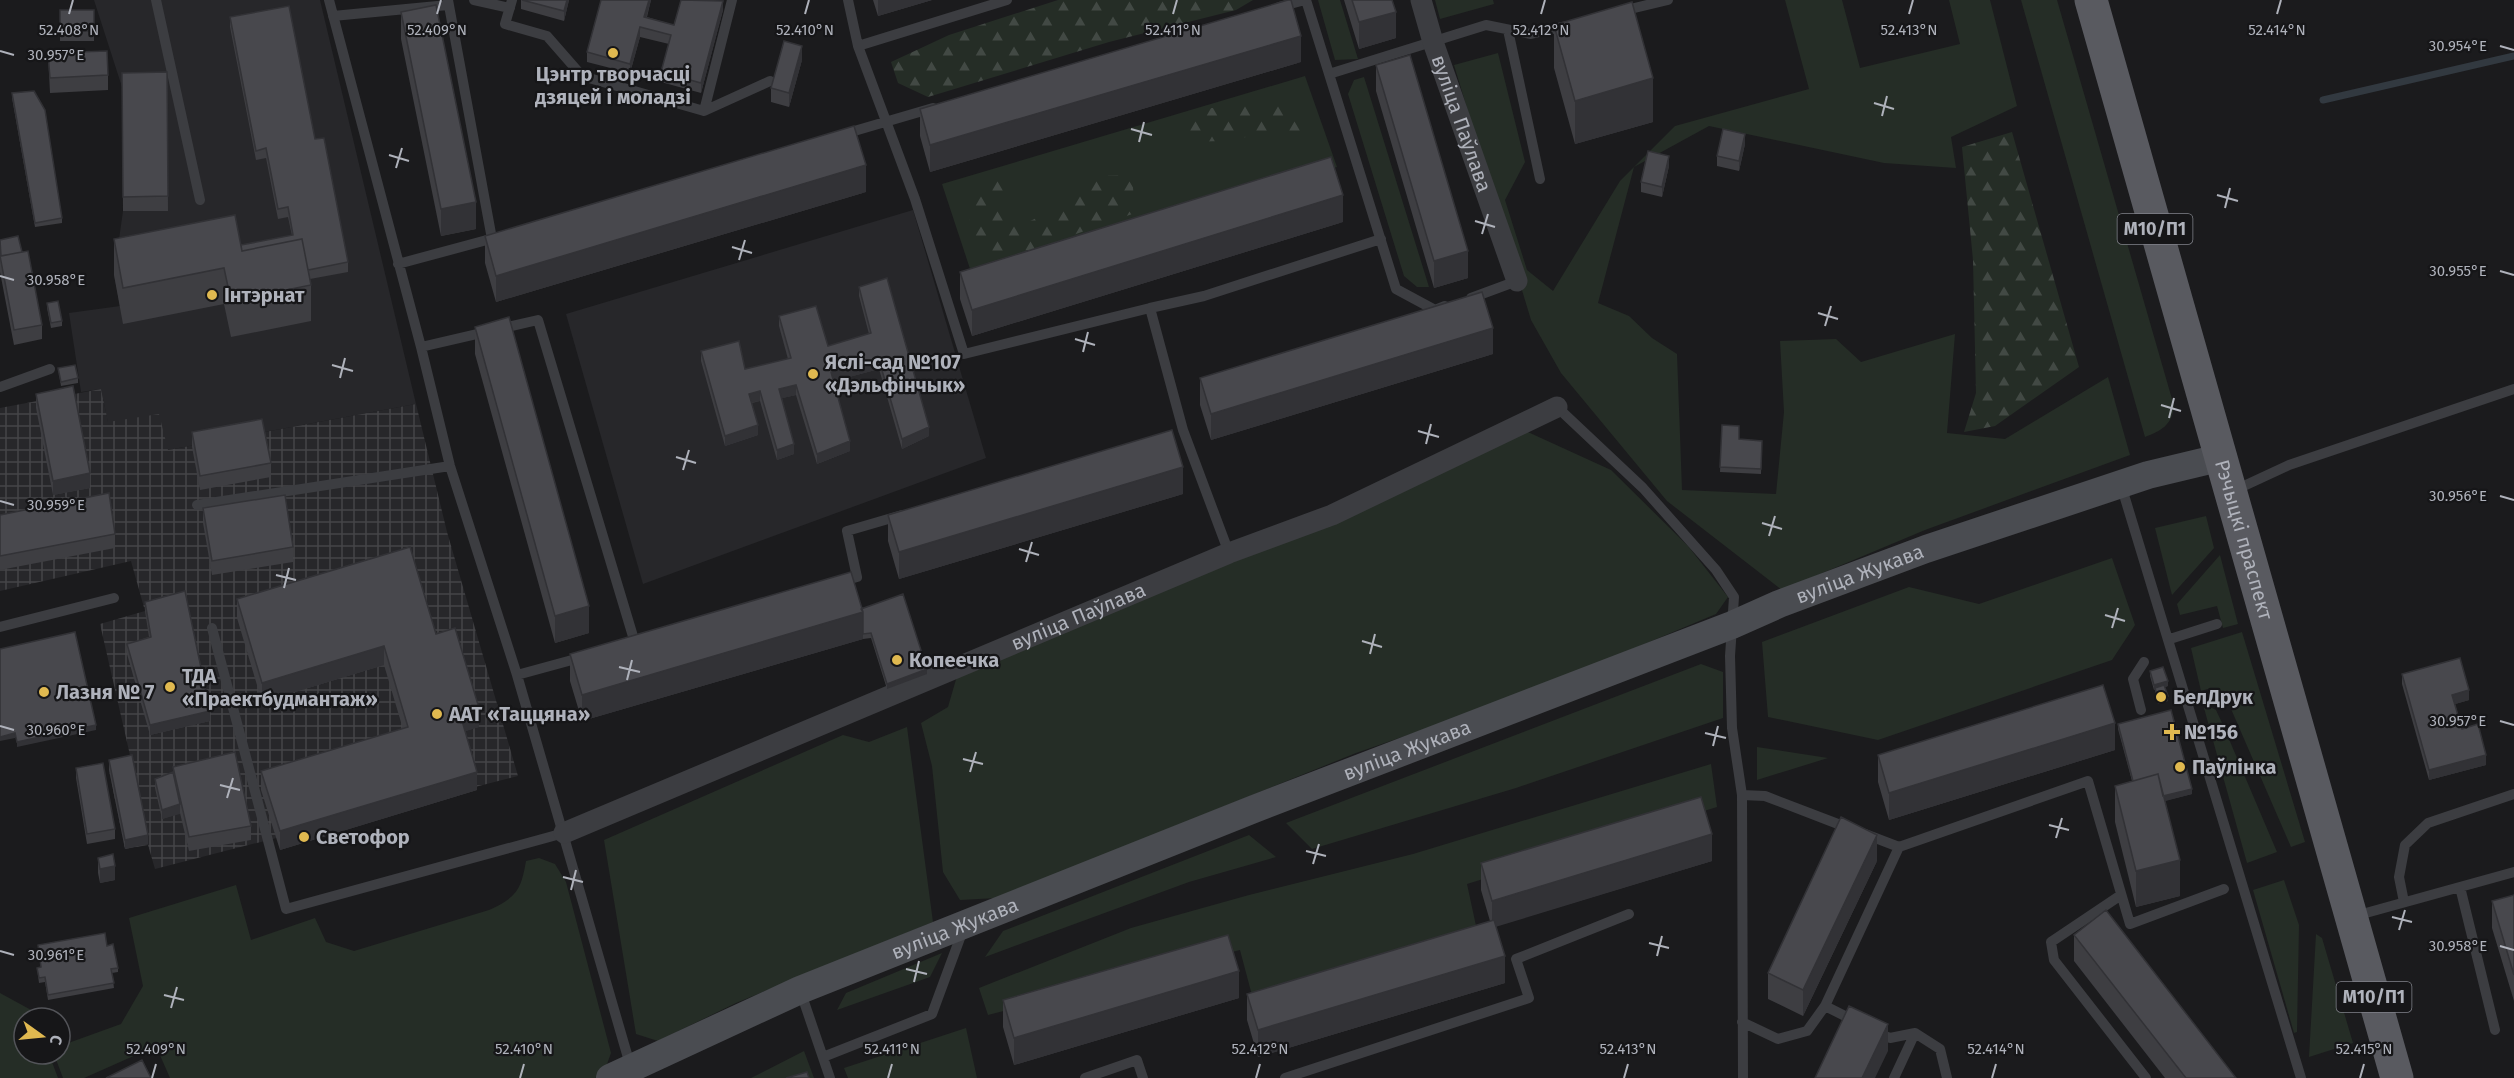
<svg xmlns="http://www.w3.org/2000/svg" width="2514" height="1078" viewBox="0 0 2514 1078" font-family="'Fira Sans',sans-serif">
	<defs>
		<pattern id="industrial-grid" width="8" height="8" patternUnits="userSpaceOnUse" patternTransform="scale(1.5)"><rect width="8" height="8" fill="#27272a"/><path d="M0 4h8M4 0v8" fill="none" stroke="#444447"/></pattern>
		<pattern id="forest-firs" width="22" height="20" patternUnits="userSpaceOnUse" patternTransform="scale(1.5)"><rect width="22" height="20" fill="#252d26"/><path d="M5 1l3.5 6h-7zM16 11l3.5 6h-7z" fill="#424944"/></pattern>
	</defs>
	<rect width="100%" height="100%" fill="#1b1b1d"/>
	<path fill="#27272a" d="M94 0H320L416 404 168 450 108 423 101 389 81 392 69 313 120 306 114 275 123 211 122 87Z
		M913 210 986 458 643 584 566 314Z"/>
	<path fill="url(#industrial-grid)" d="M101 389 108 422 159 414 168 450 416 404 447 532 518 776 155 869 148 845 125 849 109 770 132 764 100 624 145 611 131 561 0 591V408Z"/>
	<path fill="#252d26" d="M1318 0H1340L1358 59 1335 60Z
		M1435 0H1493L1494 4 1440 19Z
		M1785 0H1842L1860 68 1960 44 1949 0H1990L2017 106 1951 137 1956 168 1884 163 1709 126 1634 167 1598 303 1629 316 1652 338 1677 354 1682 490 1776 494 1784 412 1780 341 1836 339 1861 362 1955 334 1947 433 2005 439 2108 377 2130 455 1925 530 1782 590 1667 501 1561 373 1531 320 1454 65 1498 53 1525 162 1505 200 1527 270 1553 291 1620 181 1675 126 1809 89Z
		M2021 0H2057L2174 406C2172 425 2161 431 2145 437Z
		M1305 76 1337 167 974 281 942 184Z
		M1364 77 1429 287H1417L1404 276 1348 94 1354 80Z
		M1517 427 1611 470 1688 546 1728 597 1716 614 1523 695 1356 753 997 898 960 900 943 872 932 766 921 723 948 707 957 676Z
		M2206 516 2214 548 2172 595 2155 528Z
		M2220 555 2238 624 2223 628 2217 606 2180 615 2177 604Z
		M2112 558 2135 625 2112 660 1878 740 1768 717 1762 642 1909 587 1979 604Z
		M2242 632 2305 842 2291 847 2228 702 2221 692 2211 688 2201 691 2191 648Z
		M1701 664 1723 672V718L1516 788 1312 849 1286 823Z
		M2210 707 2216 710 2223 725 2277 852 2247 863 2204 708Z
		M907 727 933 922 736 1003 658 1041 636 1034 604 840 843 735 869 742Z
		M1757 747 1828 758 1757 780Z
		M1711 764 1717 807 1467 884 1478 935 1254 1003 1240 950 988 1015 979 988 1131 928 1249 895 1413 854Z
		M1249 835 1276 857 1189 882 985 957 1003 931Z
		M539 858 555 864 566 882 611 1053 602 1078H170L156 1046 84 1078H63L54 1054H60V1046L121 1024 143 986 129 918 236 885 251 940 315 918 326 942 354 951 489 910C517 897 521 890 526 861Z
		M2284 880 2299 925 2297 1032 2294 1033 2253 890Z
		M2316 934 2322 938 2353 1043 2309 1057Z
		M942 953 930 977 837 1010 846 993Z
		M0 993 33 1011 36 1018H24V1054H49L58 1078H0Z
		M966 1028 977 1078H848L844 1068Z
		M804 1051 814 1078H751Z"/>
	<path fill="url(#forest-firs)" d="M1058 0H1253L1236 10 1109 42 928 97 898 83 891 62 949 35Z
		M1261 102H1288L1302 114 1299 140 1280 131 1223 141 1183 142 1188 111Z
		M2012 132 2079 367 1995 426 1964 432 1976 393 1973 260 1962 147Z
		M1132 175 1135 213 1031 250 979 254 963 195 1005 178 1028 177 990 202 1026 223 1072 201 1096 176Z"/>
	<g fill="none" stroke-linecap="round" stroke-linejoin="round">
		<path stroke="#323940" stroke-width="7" d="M2323 100 2514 56"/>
		<path stroke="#3c3d41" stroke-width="10" d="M156 0 200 200
			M329 0 421 347 450 466 517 675 631 1068
			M448 0 492 239
			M474 0 510 8
			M512 0 505 24 547 36 582 76 704 111 732 0
			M848 0 858 46 915 199 964 354 1150 308 1183 430 1229 553
			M1306 0 1396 289 1435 310 1445 306
			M1279 7 1305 0
			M1622 11 1668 0
			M333 16 448 5
			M1508 30 1540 179
			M858 46 1007 0
			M1329 74 1486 25 1531 34 1566 26
			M704 111 770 81
			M844 134 933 108
			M398 264 498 237
			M1471 298 1517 281
			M1150 308 1204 296 1381 239
			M421 347 538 320 635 643
			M0 387 50 369
			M1557 407 1643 488 1716 570 1734 597 1730 656 1732 728 1742 795 1743 1078
			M2121 485 2301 1078
			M2233 491 2289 465 2514 389
			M197 505 450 466
			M840 582 857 577 847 531 902 515
			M0 627 114 598
			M212 628 286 909 564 833
			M2170 639 2217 624
			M517 675 583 657
			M2141 710 2133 679 2144 662
			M1742 795 1765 796 1851 829
			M1865 834 1899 847 2088 781 2130 924 2224 889
			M2460 887 2495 1030
			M2121 895 2051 942 2054 960 2146 1078
			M2404 902 2399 877 2405 845 2428 823 2514 794
			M2355 916 2514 872
			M800 990 830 1078
			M1825 1006 1857 1022
			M1742 1022 1778 1039 1807 1031 1825 1006 1899 847
			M1876 1032 1890 1038 1915 1033 1894 1078
			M1915 1033 1940 1049 1947 1078
			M823 1057 932 1014 963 930
			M1085 1078 1137 1060 1143 1078
			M1285 1078 1529 998 1516 959 1629 914"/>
		<g stroke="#3c3d41" stroke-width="21">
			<path id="s1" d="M1421 0 1433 42 1517 281"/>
			<path id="s2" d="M564 833 1229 553 1332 515 1557 407"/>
		</g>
		<path stroke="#4a4c51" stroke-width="28" id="s3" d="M610 1078 800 990 1254 809 1732 625 1779 604 1926 549 2148 475 2219 458"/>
		<path stroke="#595a60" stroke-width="33" id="s4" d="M2091 0 2397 1078"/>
	</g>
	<path fill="#3e3e42" d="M521 0H569L564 21 521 9Z
		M601 0H651L647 17 674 25 723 10 701 93 661 82V72L669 44 640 37 630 73 587 62V52Z
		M873 0H932L878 16Z
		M1344 0H1392L1396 38 1359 49Z
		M60 10H94V41H60Z
		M401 12 476 229 441 236 401 39Z
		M230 17 315 139 348 262V272L310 279 311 285V321L231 337 224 304 123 324 114 275V239L241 245 292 236 288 217 278 219 266 158 256 160 230 27Z
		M1554 25 1653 122 1575 144 1554 68Z
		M48 53 108 75V90L50 93Z
		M802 60 789 107 771 102V88Z
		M1301 62 930 172 920 136V109Z
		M1376 65 1468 278 1434 288 1376 91Z
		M167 72 168 211H123L122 73Z
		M12 93 62 218V223L35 227 12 98Z
		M1745 144 1739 171 1717 166V156Z
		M1669 166 1662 197 1641 192V182Z
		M866 192 496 302 485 263V236Z
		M1343 222 972 336 960 299V272Z
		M0 240 22 252 42 325V339L14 345 0 272Z
		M859 287 929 436 902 449 879 369 834 381 850 451 817 464 796 395 782 398 794 454 777 460 760 401 752 403 758 435 725 446 701 361V351L745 369 788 359 779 326V316L828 346 869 334 859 296Z
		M47 303 62 321V326L51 328 47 308Z
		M475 327 589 633 555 643 475 354Z
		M1493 354 1211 440 1200 405V378Z
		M58 368 78 378V383L61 386Z
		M36 394 90 488 53 495 36 408Z
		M1722 425 1739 439 1762 441 1761 474 1720 472Z
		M192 432 271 463V477L200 490 192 447Z
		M1183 494 899 579 888 541V515Z
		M203 508 293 547V562L212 575 203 523Z
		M0 515 115 534V548L0 570Z
		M237 599 436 634 479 727 465 731 477 790 280 850 261 790V771L403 729 384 665 262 702 237 618Z
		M145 602 210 721 150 735 127 654V644L149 637 145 611Z
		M861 609 927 674 887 689 871 638 863 639 582 721 570 681V654Z
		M2150 671 2168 686 2165 687 2168 701 2158 704 2155 690H2154L2150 676Z
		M2402 674 2469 700 2455 704 2462 729 2486 765 2429 780 2402 684Z
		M2118 724 2192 794 2164 801 2180 896 2136 907 2115 822V786L2132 781 2118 729Z
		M2115 750 1889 820 1878 782V755Z
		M109 760 148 844 125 849 109 770Z
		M173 767 251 826V840L189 851 180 813 162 819 155 788V779L173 772Z
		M76 768 115 829V839L87 844 76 778Z
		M98 858 115 880 100 883 98 873Z
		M1712 861 1496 926 1505 983 1258 1057 1247 1020V994L1490 921 1481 890V863Z
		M1877 861 1803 1016 1768 999V973Z
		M2514 895V1001L2492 928V901Z
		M2074 935 2236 1078H2165L2074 961Z
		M38 945 107 946 118 968V972L112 973 114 988 48 1000 45 982 39 983 37 968 41 967Z
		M1239 998 1014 1065 1003 1027V1000Z"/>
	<path fill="#323236" d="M567 0H569L564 21V11Z
		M649 0H651L644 26V17Z
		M878 0H932L878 16Z
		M723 1V10L701 93V83Z
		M1396 12V38L1359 49V22Z
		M640 27V37L630 73V64Z
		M1301 36V62L930 172V145Z
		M802 46V60L789 107V93Z
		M1653 78V122L1575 144V101Z
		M1745 134V144L1739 171V161Z
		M1669 156V166L1662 197V187Z
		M866 165V192L496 302V276Z
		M1343 195V222L972 336V310Z
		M476 202V229L441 236V209Z
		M1468 251V278L1434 288V261Z
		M1493 328V354L1211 440V414Z
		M879 360V369L831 382V372Z
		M796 385V395L779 399V389Z
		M760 391V401L749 403V394Z
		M758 425V435L725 446V436Z
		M929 427V436L902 449V439Z
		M850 441V451L817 464V454Z
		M794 444V454L777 460V450Z
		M1183 467V494L899 579V552Z
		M90 473V488L53 495V481Z
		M589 606V633L555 643V616Z
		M863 612V639L582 721V695Z
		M384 646V665L262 702V683Z
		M927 669V674L887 689V684Z
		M2168 681V686L2154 690V685Z
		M2469 690V700L2452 705V695Z
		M2168 696V701L2158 704V699Z
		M479 708V727L460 733V714Z
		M210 711V721L150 735V725Z
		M2115 723V750L1889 820V793Z
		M96 725V730L17 747V742Z
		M15 733V738L0 741V737Z
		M2486 755V765L2429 780V770Z
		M477 772V790L280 850V831Z
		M2192 789V794L2139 808V803Z
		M180 804V814L162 819V810Z
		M1712 834V861L1492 928V901Z
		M148 835V844L125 849V840Z
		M1877 835V861L1803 1016V990Z
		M2180 860V896L2136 907V871Z
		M115 866V880L100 883V869Z
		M1505 956V983L1258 1057V1030Z
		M1239 971V998L1014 1065V1038Z
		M1888 1024V1051L1875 1078H1862Z"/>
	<path fill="#48484d" stroke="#323236" stroke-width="1.5" d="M522 0H567L564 11Z
		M601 0H649L644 17 674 25 681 0 723 1 701 83 661 72 671 35 640 27 630 64 587 52Z
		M1288 0H1291L1301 36 930 145 920 109Z
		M1352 0H1392L1396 12 1359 22Z
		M1632 2 1653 78 1575 101 1554 25Z
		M436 5 476 202 441 209 401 12Z
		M289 6 315 139 324 138 348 262 308 270 302 239 242 251 241 245 293 235 288 207 278 209 266 148 256 151 230 17Z
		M60 10H94V31H60Z
		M784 41 802 46 789 93 771 88Z
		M107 51 108 75 50 78 48 53Z
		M1410 55 1468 251 1434 261 1376 65Z
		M167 72 168 196 123 197 122 73Z
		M34 91 45 110 62 218 35 223 12 93Z
		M854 126 866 165 496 276 485 236Z
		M1723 129 1745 134 1739 161 1717 156Z
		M1648 151 1669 156 1662 187 1641 182Z
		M1331 157 1343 195 972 310 960 272Z
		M235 215 242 251 302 239 311 285 231 301 224 268 123 288 114 239Z
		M18 236 22 252 1 256 0 240Z
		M28 251 42 325 14 330 0 256Z
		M887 278 929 427 902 439 879 360 831 372 850 441 817 454 796 385 779 389 794 444 777 450 760 391 749 394 758 425 725 436 701 351 739 341 745 369 791 358 779 316 816 306 828 346 871 333 859 287Z
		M1482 292 1493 328 1211 414 1200 378Z
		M58 301 62 321 51 323 47 303Z
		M509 317 589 606 555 616 475 327Z
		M75 365 78 378 61 382 58 368Z
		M73 386 90 473 53 481 36 394Z
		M262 419 271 463 200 476 192 432Z
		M1722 425 1739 426V439L1762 441 1761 469 1720 467Z
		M1172 430 1183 467 899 552 888 515Z
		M109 493 115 534 0 556V515Z
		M285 495 293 547 212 561 203 508Z
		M410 547 436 634 455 628 479 708 460 714 477 772 280 831 261 771 408 727 384 646 262 683 237 599Z
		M851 572 863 612 582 695 570 654Z
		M185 591 210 711 150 725 127 644 151 637 145 602Z
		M903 594 927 669 887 684 871 633 863 634V612L861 609Z
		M75 632 96 725 17 742 15 733 0 737V649Z
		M2460 658 2469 690 2452 695 2462 729 2478 724 2486 755 2429 770 2402 674Z
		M2163 667 2168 681 2154 685 2150 671Z
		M2103 685 2115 723 1889 793 1878 755Z
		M2164 685 2168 696 2158 699 2155 688Z
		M2171 710 2192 789 2163 796 2158 774 2133 781 2118 724Z
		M235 752 251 826 189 837 173 767Z
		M132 755 148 835 125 840 109 760Z
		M103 763 115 829 87 834 76 768Z
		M173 772 180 804 162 810 155 779Z
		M2158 774 2180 860 2136 871 2115 786Z
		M1701 797 1712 834 1492 901 1481 863Z
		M1841 817 1877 835 1803 990 1768 973Z
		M113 854 115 866 100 869 98 858Z
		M2514 895V975L2492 901Z
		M2106 910 2236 1078H2186L2074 935Z
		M1494 920 1505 956 1258 1030 1247 994Z
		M105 933 107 946 113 944 118 968 111 969 114 983 48 995 45 977 39 978 37 968 41 967 38 945Z
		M1228 935 1239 971 1014 1038 1003 1000Z
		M1849 1006 1888 1024 1862 1078H1815Z
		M142 1060 151 1078H106Z
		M807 1072 809 1078H786Z"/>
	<path fill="none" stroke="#afb2bb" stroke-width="2" d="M69 14 73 0M437 14 441 0M805 14 809 0M1173 14 1177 0M1541 14 1545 0M1909 14 1913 0M2277 14 2281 0M2500 46 2514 50M0 51 14 55M1874 103 1894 109M1882 116 1887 96M1131 129 1152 135M1139 142 1144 122M389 155 409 161M396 168 402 148M2217 195 2238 201M2225 208 2230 188M1475 221 1495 227M1482 234 1488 214M732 247 752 253M739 260 745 240M2500 271 2514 275M0 276 14 280M1818 313 1838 319M1825 326 1831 306M1075 339 1095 345M1083 352 1088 332M332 365 353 371M340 378 345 358M2161 405 2181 411M2169 418 2174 398M1418 431 1439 437M1426 444 1431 424M676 457 696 463M683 470 689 450M2500 496 2514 500M0 501 14 505M1762 523 1782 529M1769 536 1775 516M1019 549 1039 555M1026 562 1032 542M276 575 296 580M284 588 289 568M2105 615 2125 621M2112 628 2118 608M1362 641 1382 647M1370 654 1375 634M619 667 640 672M627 680 632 660M2500 721 2514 725M0 726 14 730M1705 733 1726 738M1713 746 1718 726M963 759 983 764M970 772 976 752M220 785 240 790M227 798 233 778M2049 825 2069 830M2056 838 2062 818M1306 851 1326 856M1313 864 1319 844M563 877 583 882M571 890 576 870M2392 917 2412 922M2399 930 2405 910M1649 943 1669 948M2500 946 2514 950M0 951 14 955M1657 956 1662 936M906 969 927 974M914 982 919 961M164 995 184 1000M171 1008 177 987M152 1078 156 1064M520 1078 524 1064M888 1078 892 1064M1256 1078 1260 1064M1624 1078 1628 1064M1992 1078 1996 1064M2360 1078 2364 1064"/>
	<g fill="#e0b950" stroke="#161618" stroke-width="2">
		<circle cx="613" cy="53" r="6"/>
		<circle cx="212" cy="295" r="6"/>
		<circle cx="813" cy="374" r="6"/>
		<circle cx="897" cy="660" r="6"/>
		<circle cx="170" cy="687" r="6"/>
		<circle cx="44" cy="692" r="6"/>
		<circle cx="2161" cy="697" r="6"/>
		<circle cx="437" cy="714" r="6"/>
		<path d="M2169 723h6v6h6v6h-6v6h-6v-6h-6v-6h6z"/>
		<circle cx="2180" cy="767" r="6"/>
		<circle cx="304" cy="837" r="6"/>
	</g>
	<g text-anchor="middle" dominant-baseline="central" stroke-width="4.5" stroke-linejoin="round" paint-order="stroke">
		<g fill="#161618" stroke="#81838a" stroke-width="1.5">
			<rect x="2117.5" y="214" width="75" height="30" rx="4.5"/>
			<rect x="2336.5" y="982" width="75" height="30" rx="4.5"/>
		</g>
		<g font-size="18" font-weight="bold" fill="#afb2bb">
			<text x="2155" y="229">М10/П1</text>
			<text x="2374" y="997">М10/П1</text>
		</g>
		<g font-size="20" font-weight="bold" fill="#afb2bb" stroke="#161618" text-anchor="start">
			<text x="613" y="74" text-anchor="middle">Цэнтр творчасці<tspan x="613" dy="23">дзяцей і моладзі</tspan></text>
			<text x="224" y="295">Інтэрнат</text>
			<text x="825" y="362">Яслі-сад №107<tspan x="825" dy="23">«Дэльфінчык»</tspan></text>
			<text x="909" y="660">Копеечка</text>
			<text x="182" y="676">ТДА<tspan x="182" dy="23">«Праектбудмантаж»</tspan></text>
			<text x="56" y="692">Лазня № 7</text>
			<text x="2173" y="697">БелДрук</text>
			<text x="449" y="714">ААТ «Таццяна»</text>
			<text x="2184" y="732">№156</text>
			<text x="2192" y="767">Паўлінка</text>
			<text x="316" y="837">Светофор</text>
		</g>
		<g font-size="20" fill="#afb2bb" stroke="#161618">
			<text stroke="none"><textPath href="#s1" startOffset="130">вуліца Паўлава</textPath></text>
			<text stroke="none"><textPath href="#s4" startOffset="561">Рэчыцкі праспект</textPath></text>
			<text stroke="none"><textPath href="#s3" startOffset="1348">вуліца Жукава</textPath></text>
			<text stroke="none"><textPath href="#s2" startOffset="558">вуліца Паўлава</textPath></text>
			<text stroke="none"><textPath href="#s3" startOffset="862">вуліца Жукава</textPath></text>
			<text stroke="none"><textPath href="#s3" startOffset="376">вуліца Жукава</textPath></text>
		</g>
	</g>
	<g font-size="15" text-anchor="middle" fill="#afb2bb" stroke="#161618" stroke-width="4.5" stroke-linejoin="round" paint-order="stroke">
		<text x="69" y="35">52.408°N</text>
		<text x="437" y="35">52.409°N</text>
		<text x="805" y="35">52.410°N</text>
		<text x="1173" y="35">52.411°N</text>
		<text x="1541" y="35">52.412°N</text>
		<text x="1909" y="35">52.413°N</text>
		<text x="2277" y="35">52.414°N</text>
		<text x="2458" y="51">30.954°E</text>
		<text x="56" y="60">30.957°E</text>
		<text x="2458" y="276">30.955°E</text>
		<text x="56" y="285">30.958°E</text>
		<text x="2458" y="501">30.956°E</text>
		<text x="56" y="510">30.959°E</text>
		<text x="2458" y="726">30.957°E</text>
		<text x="56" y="735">30.960°E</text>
		<text x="2458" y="951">30.958°E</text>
		<text x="56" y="960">30.961°E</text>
		<text x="156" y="1054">52.409°N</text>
		<text x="524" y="1054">52.410°N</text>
		<text x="892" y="1054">52.411°N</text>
		<text x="1260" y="1054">52.412°N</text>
		<text x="1628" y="1054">52.413°N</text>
		<text x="1996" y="1054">52.414°N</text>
		<text x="2364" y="1054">52.415°N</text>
	</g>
	<g transform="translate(42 1036) rotate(105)"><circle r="28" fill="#161618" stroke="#535459" stroke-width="1.5"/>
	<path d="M0-4.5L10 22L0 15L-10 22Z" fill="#e0b950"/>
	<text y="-9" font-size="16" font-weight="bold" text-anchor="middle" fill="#afb2bb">С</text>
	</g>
</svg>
